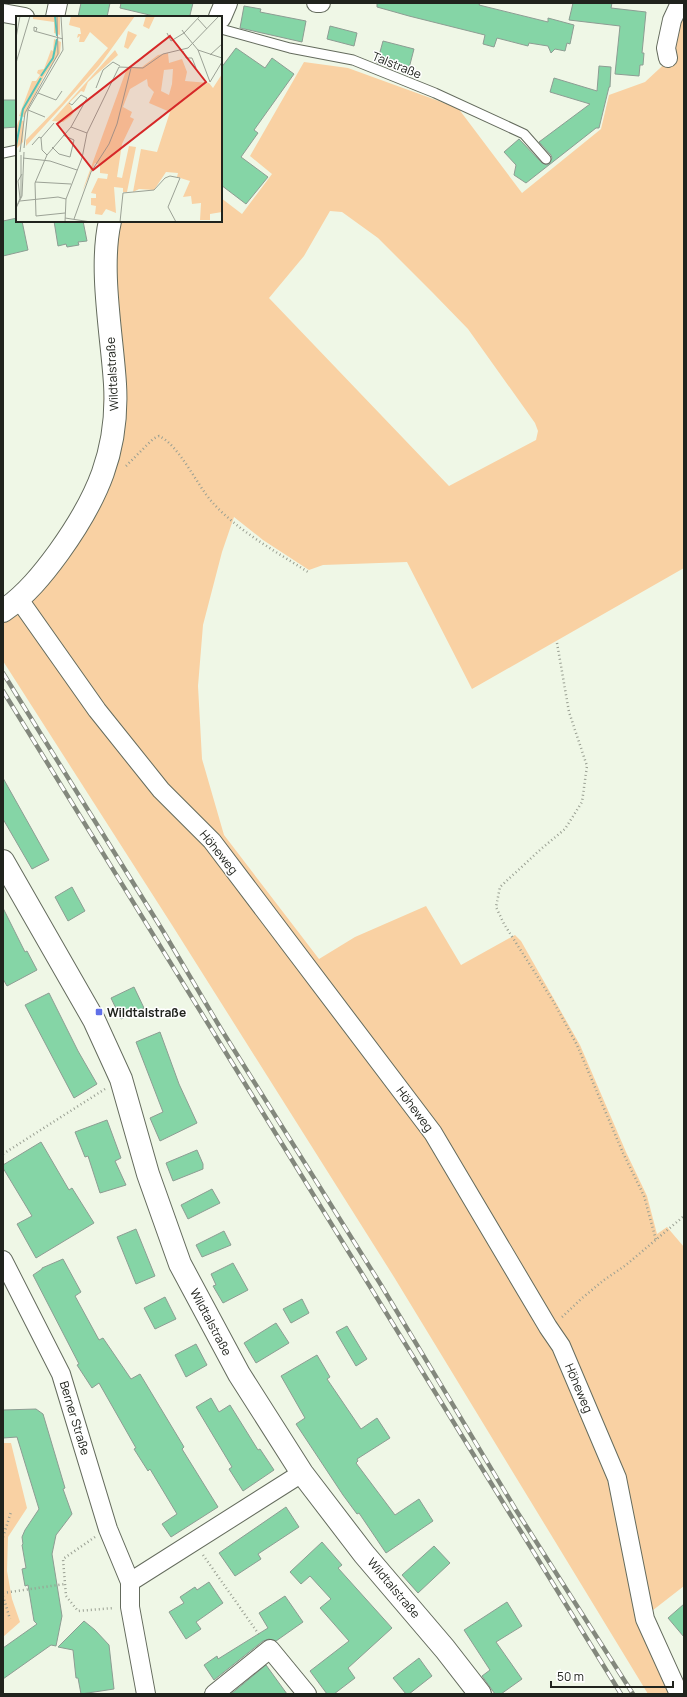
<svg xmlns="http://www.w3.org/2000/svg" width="687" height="1697" viewBox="0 0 687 1697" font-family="Manrope,sans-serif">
	<rect width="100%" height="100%" fill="#eff7e6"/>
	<path fill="#f9d1a3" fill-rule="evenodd" d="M684 6V568L472 689 407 562 323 565 309 570 263 540 234 517 222 552 203 625 198 686 202 759 224 835 319 959 355 937 426 906 461 965 515 935 521 941 580 1045 626 1152 647 1196 657 1234 667 1227 684 1247V1586L639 1621 673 1694H648L394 1277 172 925 3 661V599L28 578 71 516 85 489 96 460 103 424 104 384 98 313 122 221H221V198L242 214 272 174 250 156 304 62 348 68 458 108 522 193 601 129 609 95 645 82 673 56ZM330 211 342 212 378 238 433 293 468 329 535 423 538 431 536 440 449 486 269 298 304 256Z
		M3 1443H11L27 1508 8 1537 7 1571 12 1599 20 1622 3 1637Z"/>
	<path fill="#85d5a6" stroke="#8d9d93" d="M81 3H110L107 17H78Z
		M121 3H193L190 15 193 17H158L120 8Z
		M377 3H480L479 5 548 22V18L574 25 570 44 567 43 565 51 555 49 551 53 548 46 529 43 528 46 497 38 494 47 483 44 485 35 409 16 377 7Z
		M573 3H612L611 8 646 12 642 53H644L643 65H640L639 76 615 74 620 26 569 20Z
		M244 6 261 9 260 12 306 21 302 42 240 28Z
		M330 26 357 33 354 46 327 39Z
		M383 41 414 49 408 72 377 63Z
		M236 48 265 68 272 58 294 74 254 130 258 133 241 157 268 177 246 204 221 185V68Z
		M599 66 611 67 610 87H609L599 128H596L526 183 514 175 516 165 504 152 519 139 542 163 547 165 550 163 552 158 551 155 539 142 590 104 550 92 554 78 597 91Z
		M3 100H17V127L3 128Z
		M17 218V221H22L28 250 3 256V221Z
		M54 221H83L87 241 78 242 79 245 67 247 66 244 58 246Z
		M3 778 49 860 32 869 3 819Z
		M72 887 85 911 68 921 55 897Z
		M3 908 25 952 27 951 37 970 7 986 3 979Z
		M134 987 144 1008 121 1019 111 998Z
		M49 993 78 1051 97 1084 74 1098 25 1005Z
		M160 1032 179 1084 197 1123 160 1141 150 1118 163 1112 136 1042Z
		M107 1120 121 1158 115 1161 126 1185 100 1193 88 1156 85 1157 75 1132Z
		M41 1142 69 1190 72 1188 94 1223 36 1258 17 1224 32 1216 3 1168V1165Z
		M197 1150 203 1164V1169L173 1181 166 1163Z
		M212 1189 220 1203 188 1219 181 1205Z
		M136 1229 155 1276 136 1284 117 1237Z
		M224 1231 231 1245 202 1257 196 1245Z
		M63 1259 81 1292 75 1296 99 1340 103 1338 131 1379 140 1374 184 1447 182 1449 218 1507 171 1537 162 1524 177 1514 150 1469 148 1471 134 1449 136 1448 99 1383 92 1388 77 1365 79 1364 33 1275 42 1269V1268Z
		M233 1263 248 1290 223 1303 213 1286 216 1285 211 1274Z
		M165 1297 176 1319 155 1329 144 1308Z
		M302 1299 309 1313 291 1323 283 1309Z
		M276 1323 289 1343 256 1363 244 1343Z
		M347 1326 367 1359 356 1366 336 1332Z
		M196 1344 207 1365 186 1377 175 1355Z
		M317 1355 330 1377 327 1379 361 1429 377 1418 390 1438 357 1459 358 1461 356 1463 395 1515 419 1499 433 1521 386 1553 359 1513 357 1514 343 1495 296 1424 305 1418 281 1376Z
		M211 1398 219 1412 230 1405 258 1450 260 1449 274 1470 243 1491 229 1469 232 1467 196 1407Z
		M36 1409 43 1414 65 1488 63 1489 72 1514 56 1535 52 1554 62 1616 56 1646 51 1645 3 1679V1648L37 1624 34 1621 28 1585 25 1586 22 1569 26 1568 22 1545 23 1544 22 1537 25 1530 39 1509 17 1437 3 1438V1410Z
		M286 1507 299 1527 258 1554 261 1559 235 1576 219 1553Z
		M322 1542 342 1565 338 1568 392 1628 348 1668 355 1678 334 1694H327L310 1671 349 1641 320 1608 331 1599 310 1576 301 1584 290 1572Z
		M434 1546 450 1563 418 1593 402 1575Z
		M209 1582 223 1603 196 1622 201 1629 186 1639 169 1612 184 1603 180 1597 195 1587 197 1590Z
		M285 1596 303 1622 276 1641 269 1639 263 1641 214 1680 204 1665 217 1656 218 1659 268 1628 259 1613Z
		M507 1602 522 1626 496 1642 522 1679 501 1694H495L482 1676 490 1670 464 1630Z
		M684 1604V1637L668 1618Z
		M84 1621 95 1630 109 1645 114 1689 81 1694 78 1678H76L73 1650 58 1647Z
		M419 1658 432 1676 409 1694H406L393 1678Z
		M266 1665 287 1694H231Z"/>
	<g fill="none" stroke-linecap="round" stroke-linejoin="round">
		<defs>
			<path id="service" d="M221 29 290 48 353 60 435 93 524 134 546 159
				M3 153 17 150"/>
			<path id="minor" d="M316 3H321
				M3 13 25 17
				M55 17 58 3
				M668 58 666 48 672 20 680 3
				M18 598 97 710 161 790 212 841 433 1133 548 1327 561 1346 617 1478 645 1619 679 1694
				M3 1260 61 1374 108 1529 130 1582 302 1473
				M130 1582V1607L146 1694
				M214 1694 270 1649 307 1694"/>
			<path id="tertiary" d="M220 17 226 3
				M3 611C26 595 43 574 59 552 97 499 119 451 115 384 112 335 99 268 110 221
				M3 861 94 1020 121 1079 148 1174 180 1264 239 1374 302 1473 364 1554 445 1649 480 1694"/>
		</defs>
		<use href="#service" stroke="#646b5d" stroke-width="11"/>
		<use href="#minor" stroke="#646b5d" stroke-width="20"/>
		<use href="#tertiary" stroke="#646b5d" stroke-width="24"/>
		<path stroke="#999f92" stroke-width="2.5" stroke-dasharray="1 3" stroke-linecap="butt" d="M126 466 153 439 159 436C179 445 197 485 212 502 238 531 275 551 308 572
			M557 643 569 712 587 766 582 802 565 829 541 849 500 887 496 907 504 924 553 1001 577 1045 623 1153 644 1196 656 1240
			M3 1154 105 1089
			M562 1317 581 1299 604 1280 626 1265 684 1216
			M3 1537 11 1512
			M95 1537 63 1559 66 1596 78 1611 114 1608
			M203 1555 260 1636
			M3 1593 65 1584
			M3 1596 10 1619"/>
		<use href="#service" stroke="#fff" stroke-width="9"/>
		<use href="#minor" stroke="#fff" stroke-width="18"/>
		<use href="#tertiary" stroke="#fff" stroke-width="22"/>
		<defs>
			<path id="rail" d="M3 673 163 931 221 1029 381 1285 516 1510 633 1694
				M3 691 621 1694"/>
		</defs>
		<use href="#rail" stroke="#83887d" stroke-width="4.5"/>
		<use href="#rail" stroke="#fff" stroke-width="3" stroke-dasharray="9" stroke-linecap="butt"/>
	</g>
	<rect fill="#6070e8" stroke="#fff" stroke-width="1.5" x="95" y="1008" width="8" height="8" rx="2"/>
	<g text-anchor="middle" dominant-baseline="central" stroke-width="3" stroke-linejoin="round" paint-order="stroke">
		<g font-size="12" fill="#20231d" stroke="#fff">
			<text transform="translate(397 65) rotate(22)">Talstraße</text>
			<text transform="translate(112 374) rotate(-93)">Wildtalstraße</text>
			<text transform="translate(219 852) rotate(51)">Höheweg</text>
			<text transform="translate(415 1109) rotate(53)">Höheweg</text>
			<text transform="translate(211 1322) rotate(62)">Wildtalstraße</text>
			<text transform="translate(579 1388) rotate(67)">Höheweg</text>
			<text transform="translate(75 1418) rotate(73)">Berner Straße</text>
			<text transform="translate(394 1588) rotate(50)">Wildtalstraße</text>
		</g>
		<g font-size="12" font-weight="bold" fill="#20231d" stroke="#fff" text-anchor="start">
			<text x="107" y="1012">Wildtalstraße</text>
		</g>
	</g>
	<g transform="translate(16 16)">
		<rect width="206" height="206" fill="#eff7e6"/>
		<path d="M17 0H44V19L38 17V6L17 3ZM55 0H119L83 50 10 130V124L46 87 92 32 74 16 68 26H63L64 20 61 22 62 18H65L64 12 53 9ZM130 0H139L133 13 127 10ZM112 15 121 19 112 33 108 31ZM38 23 45 26 44 37 28 60 8 101 3 100 16 65H20L24 59 21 57 22 54 28 53 35 34 37 35ZM99 34 102 39 72 66 68 76 65 75 53 87 58 96 55 100 47 106 36 105 11 133ZM152 37 153 47 166 43 171 56 169 65 193 67 197 72 206 58V196L194 198V204H184L185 187 176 188 175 180 167 181 174 165 161 161 162 157 150 156 138 174 123 173 117 176 125 133 141 136 154 96 133 87 138 76 132 70 131 63 114 73 107 91 116 96 114 101 118 103 106 128 101 161 106 162 113 130 120 131 111 176H107V172L98 171 100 197 90 193 86 199 79 198 80 190 75 189V182H80V178L75 177 82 162 91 163 92 158 84 157V149L79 147 66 176 111 52 126 51 142 39ZM157 53 156 68 153 79 145 75 148 54ZM3 104 8 105 7 126 0 133V112Z" fill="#f9d1a3" fill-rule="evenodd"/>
		<path fill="none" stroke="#52c3b8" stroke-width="2" d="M39 0 41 20M25 60 37 42 41 23M0 130 7 93 25 62"/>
		<path fill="none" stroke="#9ca296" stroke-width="1" d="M184 0 168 17 182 34 206 42M182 3 191 13M20 15 21 12 18 11V15L47 23M151 17 155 25 168 17 166 14M0 22 4 0M182 34 194 66M167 35 170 42H176L180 52M194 39 206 28M0 47 14 0M194 66 206 46M80 72 87 54 97 46 104 50M22 77 40 84 46 75M53 87 56 89 65 79 71 82 55 111 71 117M12 94 29 101M16 129 23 121 25 122M36 131 43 138 54 141 58 124 47 119M8 132 12 94 47 34 45 0M4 136 9 97 42 38 41 0M31 139 26 134 25 122 38 107M7 142 34 145 61 154M19 166 55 168M4 182 2 165 6 158M4 185 42 181 50 183M0 192 6 180 8 136M0 192 5 180V139M49 197 20 200 19 167 31 139 55 111M49 202 75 206M58 203 75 156 93 128 101 108 115 52M49 206 50 183 66 142 71 117 103 51 127 52 147 38 172 32 203 0M104 206 107 177 138 174 149 162 154 160 164 162 152 191 160 206"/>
		<path fill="#d62828" fill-opacity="0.15" stroke="#d62828" stroke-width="2" d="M154 20 190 66 77 154 41 108Z"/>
		<rect width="206" height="206" fill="none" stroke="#20231d" stroke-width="2"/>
	</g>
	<rect width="687" height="1697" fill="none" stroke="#20231d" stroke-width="8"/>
	<path d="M551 1681v6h122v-6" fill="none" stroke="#20231d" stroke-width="2"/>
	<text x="557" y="1681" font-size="12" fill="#20231d" stroke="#ffffff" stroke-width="3" paint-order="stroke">50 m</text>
</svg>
